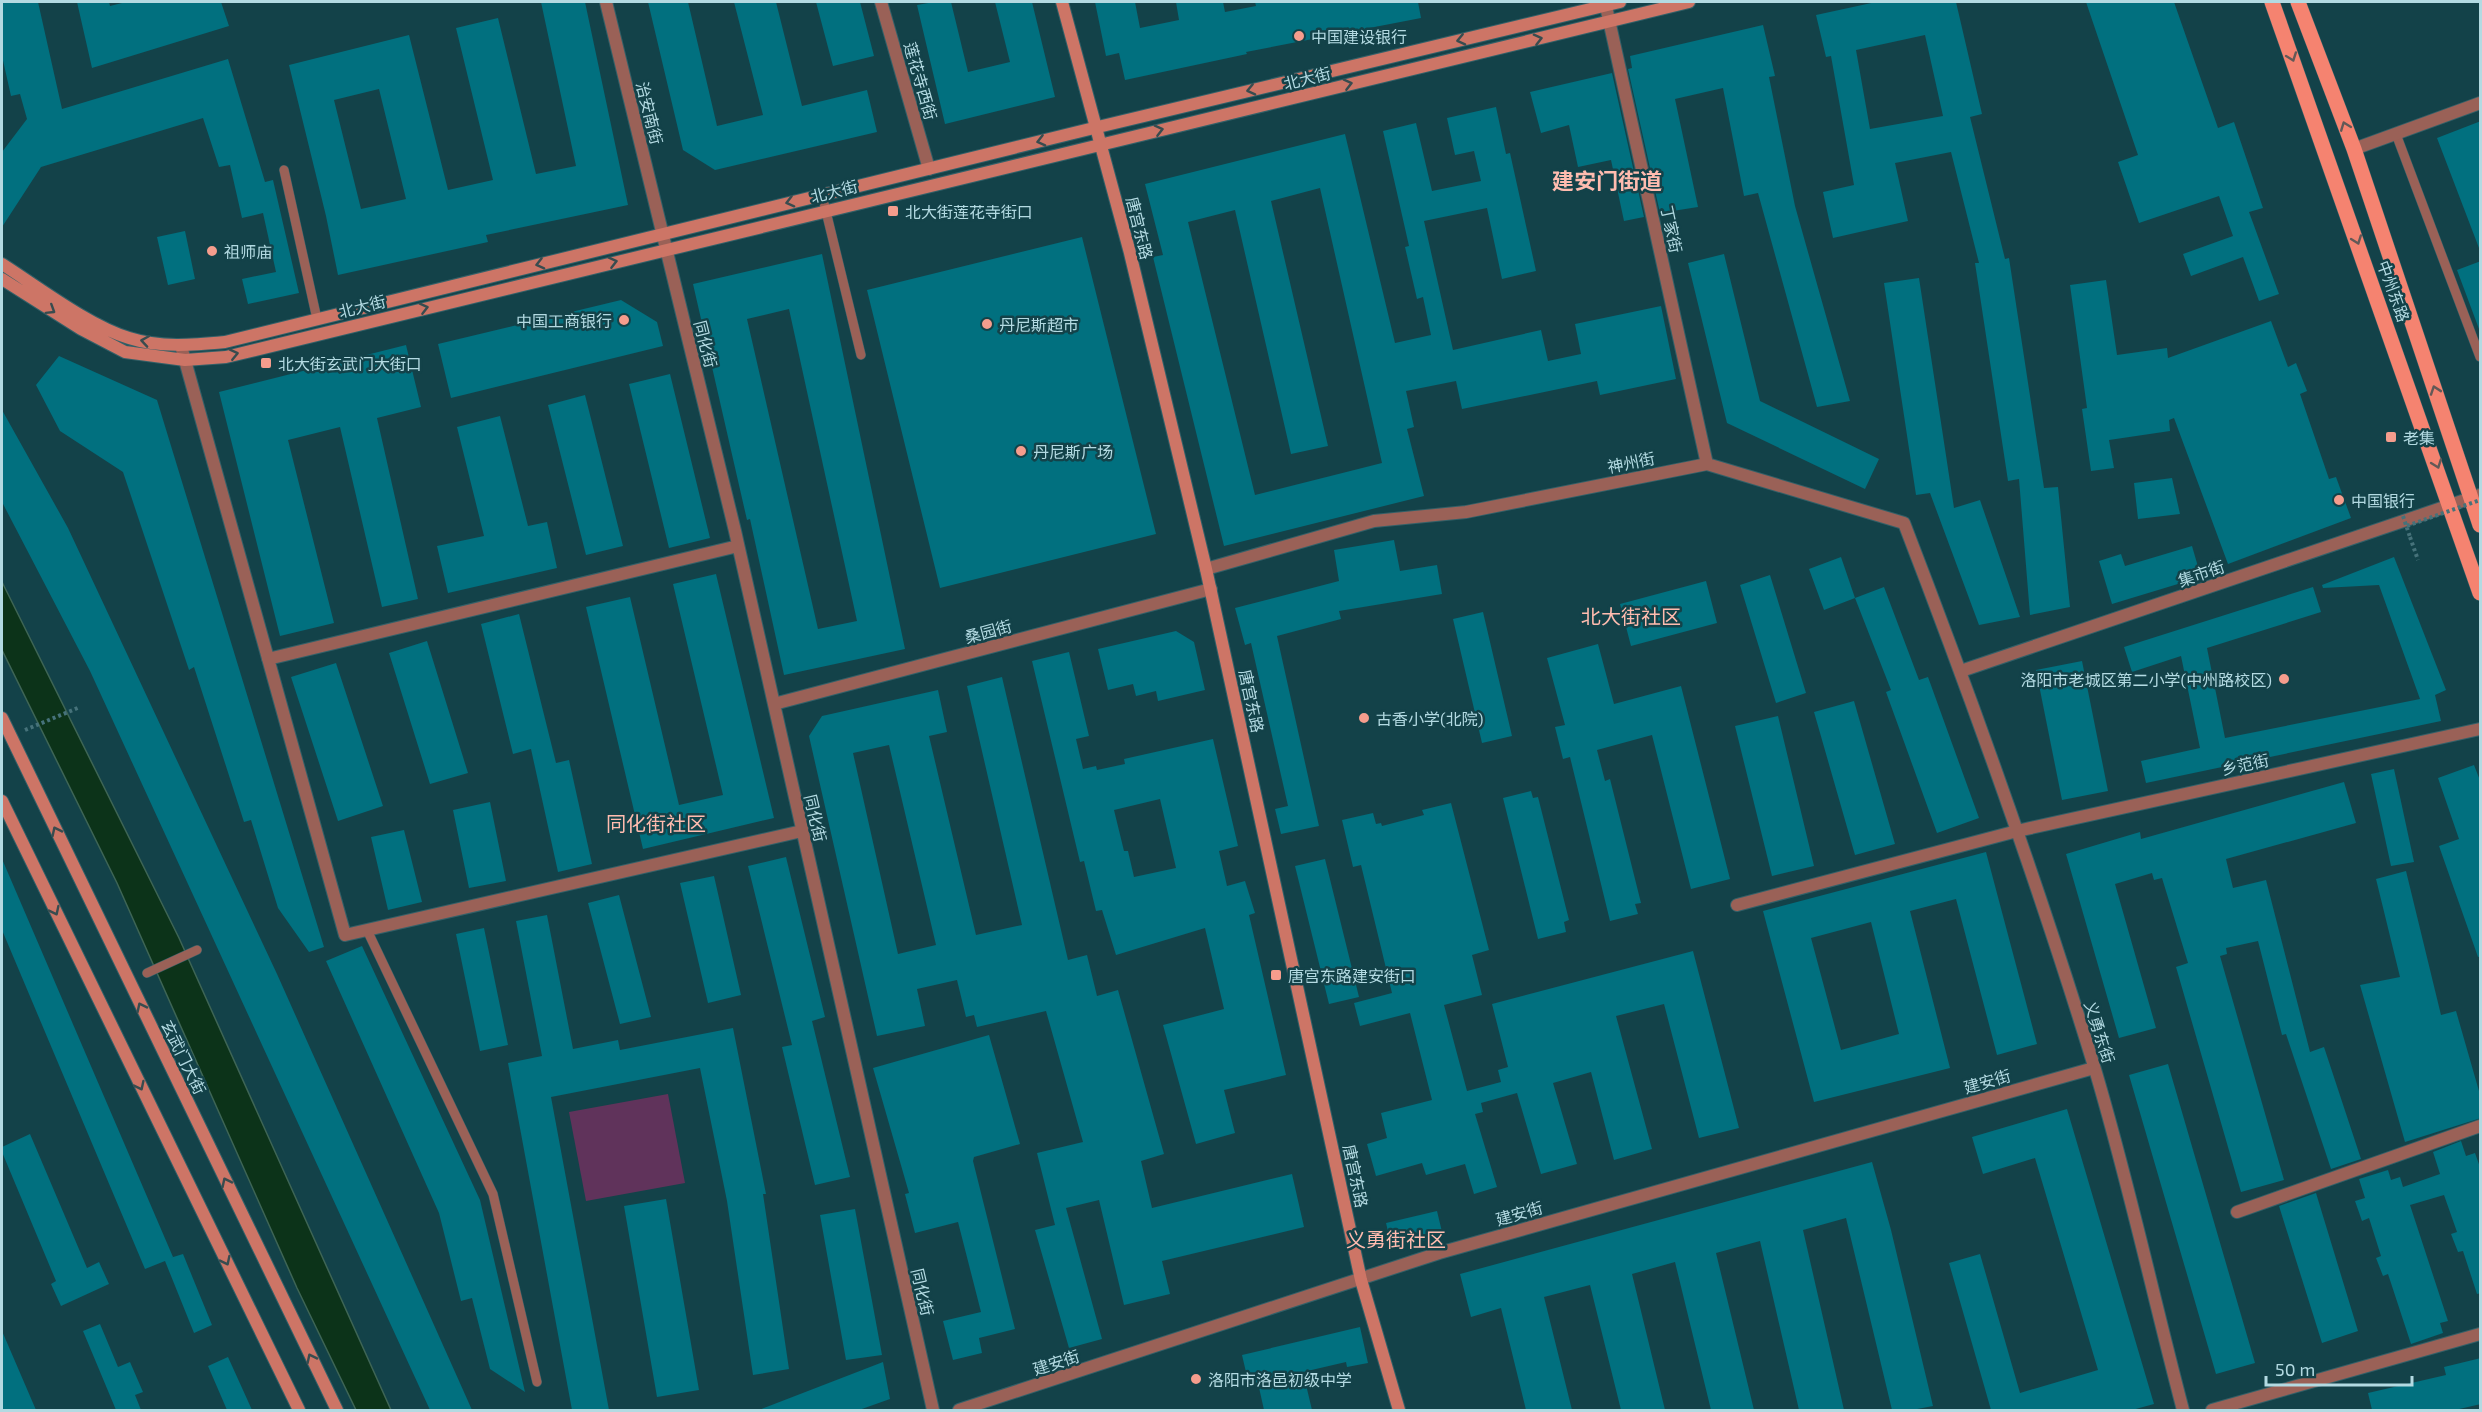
<svg xmlns="http://www.w3.org/2000/svg" width="2482" height="1412" viewBox="0 0 2482 1412" font-family="'Exo 2','Noto Sans SC',sans-serif">
	<rect width="100%" height="100%" fill="#134249"/>
	<path fill="#60335b" d="M668 1094 685 1183 586 1201 569 1112Z"/>
	<path fill="#0c3319" stroke="#3e6555" stroke-width="1.5" d="M2 582 179 938 391 1410H356L297 1288 117 883 2 650Z"/>
	<path fill="#01707f" fill-rule="evenodd" d="M2 2H38L62 109 228 59 265 182 273 180 299 293 248 304 242 279 276 272 263 213 242 218 230 165 219 167 203 118 41 167 2 227V152L27 119 20 94 11 96 2 56Z
		M77 2H109L110 6 126 2H221L229 26 92 68Z
		M541 2H585L628 205 486 235 488 242 338 275 326 216 289 65 409 35 448 190 493 180 456 28 498 18 536 174 576 166ZM379 89 406 199 361 209 334 100Z
		M648 2H688L717 126 763 115 734 2H776L802 106 867 90 877 132 715 170 683 150Z
		M816 2H860L874 56 833 66Z
		M934 2H951L968 72 1010 62 995 2H1032L1055 97 945 124 917 5Z
		M1095 2H1135L1140 28 1179 20 1176 2H1223L1225 12 1256 6 1255 2H1418L1421 18 1246 52 1247 54 1125 80 1119 53 1106 56Z
		M1876 2H1956L1982 114 1970 117 2005 259 2009 258 2044 488 2058 487 2070 607 2030 615 2019 479 2008 481 1975 263H1979L1951 152 1895 163 1908 221 1833 238 1823 192 1854 185 1831 56 1826 57 1816 15ZM1925 35 1943 116 1870 129 1856 50Z
		M2086 2H2174L2218 128 2234 122 2263 208 2249 212 2279 294 2259 301 2243 257 2191 276 2183 254 2233 236 2219 196 2139 223 2118 162 2138 155Z
		M1763 25 1775 76 1769 77 1795 206 1850 401 1817 407 1758 193 1744 196 1723 88 1675 99 1698 207 1660 213 1628 69 1632 68 1630 56Z
		M1612 73 1644 217 1624 221 1611 160 1578 167 1569 125 1541 133 1530 92Z
		M1496 107 1506 154 1510 153 1536 271 1502 279 1487 208 1424 221 1453 350 1541 330 1548 361 1581 354 1575 324 1661 306 1676 379 1600 395 1597 381 1462 409 1456 381 1406 391 1414 427 1407 429 1424 496 1224 546 1153 257 1163 255 1145 184 1345 134 1395 343 1431 335 1423 297 1417 299 1405 247 1409 246 1383 131 1416 123 1432 191 1481 181 1474 151 1455 155 1447 118ZM1320 188 1382 463 1255 495 1188 222 1235 210 1291 454 1328 446 1271 201Z
		M2481 121V247L2479 248 2437 138Z
		M185 231 195 279 168 285 157 237Z
		M1082 237 1156 534 940 588 867 290Z
		M822 254 905 649 784 675 750 519 747 520 693 284ZM789 309 857 621 818 629 747 319Z
		M1724 254 1760 401 1879 459 1865 489 1727 423 1688 263Z
		M2481 261V329H2479L2457 270Z
		M1919 278 1954 508 1980 500 2020 617 1979 625 1930 493 1916 495 1884 283Z
		M2106 280 2117 355 2167 348 2168 358 2271 321 2288 367 2296 363 2307 391 2300 394 2329 479 2336 477 2351 518 2228 564 2174 418 2169 420 2170 431 2109 440 2114 468 2091 471 2082 409 2087 408 2070 285Z
		M621 300 657 322 663 346 451 398 438 344Z
		M406 345 421 407 377 418 418 599 382 607 340 427 288 440 334 623 280 636 219 392Z
		M59 356 157 400 324 947 309 952 278 908 251 820 244 822 194 667 189 670 123 472 60 431 36 385Z
		M670 374 710 538 669 548 629 384Z
		M585 395 623 546 586 555 548 405Z
		M2 410 68 528 277 974 472 1410H430L90 671 2 502Z
		M500 416 528 526 547 522 557 568 448 593 437 546 484 536 457 427Z
		M2172 478 2180 514 2138 519 2134 483Z
		M1394 540 1400 571 1437 565 1442 594 1339 611 1341 619 1277 636 1319 826 1281 834 1275 809 1288 806 1251 643 1245 645 1235 608 1339 581 1334 550Z
		M2192 546 2201 577 2112 604 2099 561 2121 554 2125 566Z
		M1841 557 1855 598 1824 610 1809 569Z
		M2394 557 2446 690 2435 695 2441 721 2146 783 2141 761 2200 748 2181 656 2132 672 2124 647 2313 587 2321 612 2207 648 2225 738 2420 699 2379 585 2323 588 2322 585Z
		M716 574 774 818 643 849 586 607 630 597 679 805 723 795 673 584Z
		M1770 575 1806 693 1776 703 1740 585Z
		M1706 581 1717 623 1631 646 1620 604Z
		M1884 587 1919 680 1928 677 1979 818 1937 833 1886 692 1891 690 1855 598Z
		M1483 612 1512 736 1482 743 1453 619Z
		M519 614 556 763 569 760 592 864 558 872 531 749 513 754 481 624Z
		M1176 631 1194 642 1205 690 1158 701 1156 691 1136 696 1133 684 1108 690 1098 649Z
		M427 641 468 773 430 784 389 653Z
		M1598 644 1614 704 1681 686 1730 879 1691 889 1652 735 1597 750 1605 781 1610 779 1641 903 1635 904 1638 914 1610 921 1570 757 1563 759 1555 727 1565 725 1547 658Z
		M1069 652 1089 736 1076 739 1083 769 1096 766 1097 770 1125 764 1124 759 1213 739 1238 846 1219 851 1227 886 1245 881 1255 913 1249 915 1286 1075 1224 1090 1235 1133 1196 1144 1163 1025 1224 1009 1205 928 1116 955 1102 910 1096 911 1084 861 1080 862 1032 661ZM1160 799 1176 868 1134 877 1128 851H1124L1114 810Z
		M2082 661 2108 791 2062 800 2036 670Z
		M336 663 383 806 338 821 291 677Z
		M1002 677 1068 960 1087 955 1097 996 1118 990 1164 1154 1141 1161 1152 1208 1292 1174 1304 1227 1162 1261 1170 1294 1124 1305 1099 1200 1066 1208 1102 1339 1069 1348 1035 1230 1055 1225 1037 1153 1083 1142 1046 1011 977 1027 974 1015 966 1017 957 980 917 989 925 1026 877 1036 809 736 822 716 938 690 947 732 929 736 976 935 1022 925 967 686ZM889 745 936 945 898 954 853 753Z
		M1854 701 1895 844 1855 855 1814 712Z
		M1778 716 1814 866 1772 876 1735 726Z
		M2474 765 2481 783V956L2478 957 2439 846 2459 839 2438 778Z
		M2394 769 2414 862 2391 866 2371 774Z
		M2344 782 2356 823 2226 859 2233 888 2266 880 2310 1052 2324 1047 2361 1159 2331 1169 2286 1034 2282 1035 2258 941 2226 948 2227 954 2220 956 2284 1180 2241 1192 2176 967 2188 963 2162 878 2154 880 2152 873 2115 884 2156 1028 2119 1038 2066 854 2140 832 2141 839Z
		M1531 791 1533 798 1538 797 1569 920 1564 922 1566 932 1538 939 1503 798Z
		M490 802 506 881 469 888 453 810Z
		M1451 803 1489 950 1472 955 1482 995 1444 1005 1467 1091 1501 1082 1498 1070 1508 1067 1492 1004 1693 951 1739 1128 1699 1138 1664 1004 1616 1016 1652 1149 1614 1160 1591 1072 1553 1083 1577 1164 1541 1174 1517 1093 1481 1103 1483 1112 1475 1114 1497 1187 1474 1194 1465 1164 1426 1175 1422 1163 1376 1176 1367 1144 1387 1138 1381 1113 1432 1100 1410 1013 1360 1026 1354 1003 1392 993 1361 865 1353 867 1342 820 1373 813 1376 824 1381 823 1382 826 1424 815 1422 810Z
		M404 830 422 902 388 910 371 837Z
		M1986 852 2037 1044 1997 1055 1956 899 1910 911 1950 1068 1814 1102 1763 911ZM1871 922 1899 1034 1841 1050 1811 938Z
		M786 857 825 1017 812 1021 850 1177 815 1185 782 1047 792 1045 748 866Z
		M2 859 173 1257 170 1258 183 1254 212 1325 194 1333 165 1261 145 1269 2 930Z
		M1325 859 1359 997 1329 1004 1295 866Z
		M2406 871 2441 1015 2456 1011 2481 1098V1118L2405 1142 2360 985 2400 977 2376 879Z
		M714 876 741 995 708 1003 680 883Z
		M619 895 651 1017 620 1024 588 903Z
		M547 915 573 1049 618 1040 620 1050 733 1028 766 1194H763L789 1369 753 1375 727 1201 700 1068 551 1097 609 1410H572L508 1063 542 1056 516 921Z
		M484 928 508 1045 480 1051 456 934Z
		M362 946 480 1200 525 1392 490 1369 472 1298 461 1301 439 1213 326 961Z
		M989 1035 1020 1144 974 1157 973 1161 1015 1329 979 1338 982 1353 953 1360 943 1321 981 1312 958 1222 915 1233 905 1194 909 1193 873 1068Z
		M2168 1064 2255 1363 2216 1374 2129 1075Z
		M2067 1109 2154 1404 2132 1410H1991L1949 1263 1980 1254 2020 1393 2098 1370 2035 1158 1983 1174 1972 1137Z
		M30 1134 87 1268 99 1262 109 1284 61 1306 51 1284 56 1281 2 1152V1147Z
		M2461 1141 2466 1156 2475 1153 2481 1170V1293L2477 1294 2463 1251 2458 1252 2451 1234 2457 1232 2444 1195 2410 1205 2448 1321 2440 1323 2443 1333 2411 1344 2388 1274 2383 1276 2376 1258 2381 1256 2369 1218 2362 1221 2355 1201 2365 1198 2359 1179 2388 1170 2391 1180 2400 1177 2403 1187 2440 1174 2433 1152Z
		M1872 1162 1891 1230 1933 1406 1912 1410H1892L1846 1218 1803 1230 1844 1410H1799L1760 1241 1716 1253 1754 1410H1711L1675 1262 1632 1274 1665 1410H1621L1590 1285 1544 1297 1572 1410H1526L1501 1308 1471 1317 1460 1274Z
		M2316 1193 2358 1331 2322 1343 2279 1206Z
		M666 1199 699 1390 657 1397 624 1206Z
		M855 1209 882 1355 846 1360 820 1215Z
		M1437 1211 1443 1236 1392 1248 1386 1223Z
		M100 1324 118 1367 130 1362 143 1392 135 1395 141 1410H116L83 1331Z
		M1360 1327 1368 1363 1347 1367 1346 1362 1303 1372 1312 1410H1264L1258 1383 1249 1385 1242 1355Z
		M2 1331 36 1410H2Z
		M228 1357 252 1410H227L208 1366Z
		M2481 1358V1404L2455 1410H2372L2368 1393 2446 1375 2444 1367Z
		M883 1362 890 1399 859 1410H759Z"/>
	<g fill="none" stroke-linecap="round" stroke-linejoin="round">
		<defs>
			<path id="lane" d="M2396 134 2480 357
				M284 170 317 319
				M822 195 861 355
				M367 930 493 1194 537 1382
				M147 973 197 950"/>
			<path id="street" d="M606 2 735 531 933 1410
				M881 2 929 169
				M1605 2 1707 464
				M2354 149 2480 103
				M181 346 345 935 802 831
				M1206 569 1374 521 1466 512 1707 464 1904 523C1973 702 2038 883 2094 1066 2128 1179 2153 1296 2183 1410
				M268 659 738 546
				M1961 671 2480 495
				M774 704 1211 589
				M1737 905 2017 831 2480 729
				M2237 1212 2480 1126
				M959 1410 1439 1253 2094 1068
				M2212 1410 2480 1334"/>
			<path id="secondary" d="M1062 2 1130 253 1206 569 1361 1280 1399 1410
				M2 264C38 287 89 326 129 338 160 348 193 345 225 342L1098 127 1620 2
				M2 279 81 329 125 352 185 360 226 357 1689 2
				M2 718 337 1410
				M2 801 299 1410"/>
			<path id="primary" d="M2272 2 2480 593
				M2298 2 2354 149 2480 525"/>
		</defs>
		<use href="#lane" stroke="#336068" stroke-width="10"/>
		<use href="#street" stroke="#336068" stroke-width="14"/>
		<use href="#secondary" stroke="#336068" stroke-width="14"/>
		<use href="#primary" stroke="#336068" stroke-width="16"/>
		<path stroke="#46727a" stroke-width="4" stroke-dasharray="3 3" stroke-linecap="butt" d="M2395 492 2400 507
			M2410 537 2418 560
			M25 730 80 707"/>
		<use href="#lane" stroke="#9a6157" stroke-width="9"/>
		<use href="#street" stroke="#9a6157" stroke-width="12"/>
		<use href="#secondary" stroke="#cd7566" stroke-width="12"/>
		<use href="#primary" stroke="#f58370" stroke-width="15"/>
		<path stroke="#46727a" stroke-width="4" stroke-dasharray="3 3" stroke-linecap="butt" d="M2403 516 2410 537
			M2407 526 2480 500"/>
	</g>
	<defs><path id="oneway-chevron" d="M-2-3.5L2.5 0L-2 3.5" fill="none" stroke-width="1.6" stroke-linecap="round" stroke-linejoin="round" transform="scale(1.5)"/></defs>
	<g stroke="#384c4f">
		<use href="#oneway-chevron" transform="translate(1538 39) rotate(-14)"/>
		<use href="#oneway-chevron" transform="translate(1461 40) rotate(167)"/>
		<use href="#oneway-chevron" transform="translate(1348 84) rotate(-14)"/>
		<use href="#oneway-chevron" transform="translate(1251 90) rotate(167)"/>
		<use href="#oneway-chevron" transform="translate(1159 130) rotate(-14)"/>
		<use href="#oneway-chevron" transform="translate(1041 141) rotate(166)"/>
		<use href="#oneway-chevron" transform="translate(790 202) rotate(166)"/>
		<use href="#oneway-chevron" transform="translate(613 262) rotate(-14)"/>
		<use href="#oneway-chevron" transform="translate(540 264) rotate(166)"/>
		<use href="#oneway-chevron" transform="translate(424 308) rotate(-14)"/>
		<use href="#oneway-chevron" transform="translate(51 310) rotate(32)"/>
		<use href="#oneway-chevron" transform="translate(145 341) rotate(-171)"/>
		<use href="#oneway-chevron" transform="translate(234 354) rotate(-13)"/>
		<use href="#oneway-chevron" transform="translate(56 831) rotate(-116)"/>
		<use href="#oneway-chevron" transform="translate(55 911) rotate(64)"/>
		<use href="#oneway-chevron" transform="translate(141 1007) rotate(-116)"/>
		<use href="#oneway-chevron" transform="translate(140 1086) rotate(64)"/>
		<use href="#oneway-chevron" transform="translate(226 1182) rotate(-116)"/>
		<use href="#oneway-chevron" transform="translate(226 1261) rotate(64)"/>
		<use href="#oneway-chevron" transform="translate(311 1358) rotate(-116)"/>
	</g>
	<g stroke="#625957">
		<use href="#oneway-chevron" transform="translate(2292 57) rotate(70)"/>
		<use href="#oneway-chevron" transform="translate(2345 126) rotate(-111)"/>
		<use href="#oneway-chevron" transform="translate(2357 240) rotate(70)"/>
		<use href="#oneway-chevron" transform="translate(2435 390) rotate(-109)"/>
		<use href="#oneway-chevron" transform="translate(2437 464) rotate(70)"/>
	</g>
	<g fill="#f59d8d" stroke="#134249" stroke-width="2">
		<circle cx="1299" cy="36" r="6"/>
		<rect x="887" y="205" width="12" height="12" rx="3"/>
		<circle cx="212" cy="251" r="6"/>
		<circle cx="624" cy="320" r="6"/>
		<circle cx="987" cy="324" r="6"/>
		<rect x="260" y="357" width="12" height="12" rx="3"/>
		<rect x="2385" y="431" width="12" height="12" rx="3"/>
		<circle cx="1021" cy="451" r="6"/>
		<circle cx="2339" cy="500" r="6"/>
		<circle cx="2284" cy="679" r="6"/>
		<circle cx="1364" cy="718" r="6"/>
		<rect x="1270" y="969" width="12" height="12" rx="3"/>
		<circle cx="1196" cy="1379" r="6"/>
	</g>
	<g text-anchor="middle" dominant-baseline="central" stroke-width="5" stroke-linejoin="round" paint-order="stroke">
		<g font-size="16" fill="#b3dae2" stroke="#134249" text-anchor="start">
			<text x="1311" y="36">中国建设银行</text>
			<text x="905" y="211">北大街莲花寺街口</text>
			<text x="224" y="251">祖师庙</text>
			<text x="612" y="320" text-anchor="end">中国工商银行</text>
			<text x="999" y="324">丹尼斯超市</text>
			<text x="278" y="363">北大街玄武门大街口</text>
			<text x="2403" y="437">老集</text>
			<text x="1033" y="451">丹尼斯广场</text>
			<text x="2351" y="500">中国银行</text>
			<text x="2272" y="679" text-anchor="end">洛阳市老城区第二小学(中州路校区)</text>
			<text x="1376" y="718">古香小学(北院)</text>
			<text x="1288" y="975">唐宫东路建安街口</text>
			<text x="1208" y="1379">洛阳市洛邑初级中学</text>
		</g>
		<g font-size="16" fill="#b3dae2" stroke="#134249">
			<text transform="translate(1307 78) rotate(-14)">北大街</text>
			<text transform="translate(921 81) rotate(74)">莲花寺西街</text>
			<text transform="translate(650 113) rotate(76)">治安南街</text>
			<text transform="translate(834 191) rotate(-14)">北大街</text>
			<text transform="translate(1140 228) rotate(76)">唐宫东路</text>
			<text transform="translate(1672 229) rotate(78)">丁家街</text>
			<text transform="translate(2394 291) rotate(70)">中州东路</text>
			<text transform="translate(362 306) rotate(-14)">北大街</text>
			<text transform="translate(706 344) rotate(76)">同化街</text>
			<text transform="translate(1631 462) rotate(-11)">神州街</text>
			<text transform="translate(2201 573) rotate(-19)">集市街</text>
			<text transform="translate(988 631) rotate(-15)">桑园街</text>
			<text transform="translate(1252 701) rotate(78)">唐宫东路</text>
			<text transform="translate(2245 764) rotate(-12)">乡范街</text>
			<text transform="translate(816 818) rotate(77)">同化街</text>
			<text transform="translate(2100 1032) rotate(72)">义勇东街</text>
			<text transform="translate(184 1057) rotate(64)">玄武门大街</text>
			<text transform="translate(1987 1081) rotate(-16)">建安街</text>
			<text transform="translate(1356 1176) rotate(78)">唐宫东路</text>
			<text transform="translate(1519 1213) rotate(-16)">建安街</text>
			<text transform="translate(923 1292) rotate(77)">同化街</text>
			<text transform="translate(1056 1362) rotate(-18)">建安街</text>
		</g>
		<g font-size="20" fill="#ffbcaf" stroke="#134249">
			<text x="1631" y="616">北大街社区</text>
			<text x="656" y="823">同化街社区</text>
			<text x="1396" y="1239">义勇街社区</text>
		</g>
		<g font-size="22" font-weight="bold" fill="#ffbcaf" stroke="#134249">
			<text x="1607" y="180">建安门街道</text>
		</g>
	</g>
	<rect width="2482" height="1412" fill="none" stroke="#b3dae2" stroke-width="6"/>
	<path d="M2266 1376v9h146v-9" fill="none" stroke="#b3dae2" stroke-width="3"/>
	<text x="2275" y="1376" font-size="18" fill="#b3dae2" stroke="#134249" stroke-width="4.5" paint-order="stroke">50 m</text>
</svg>
